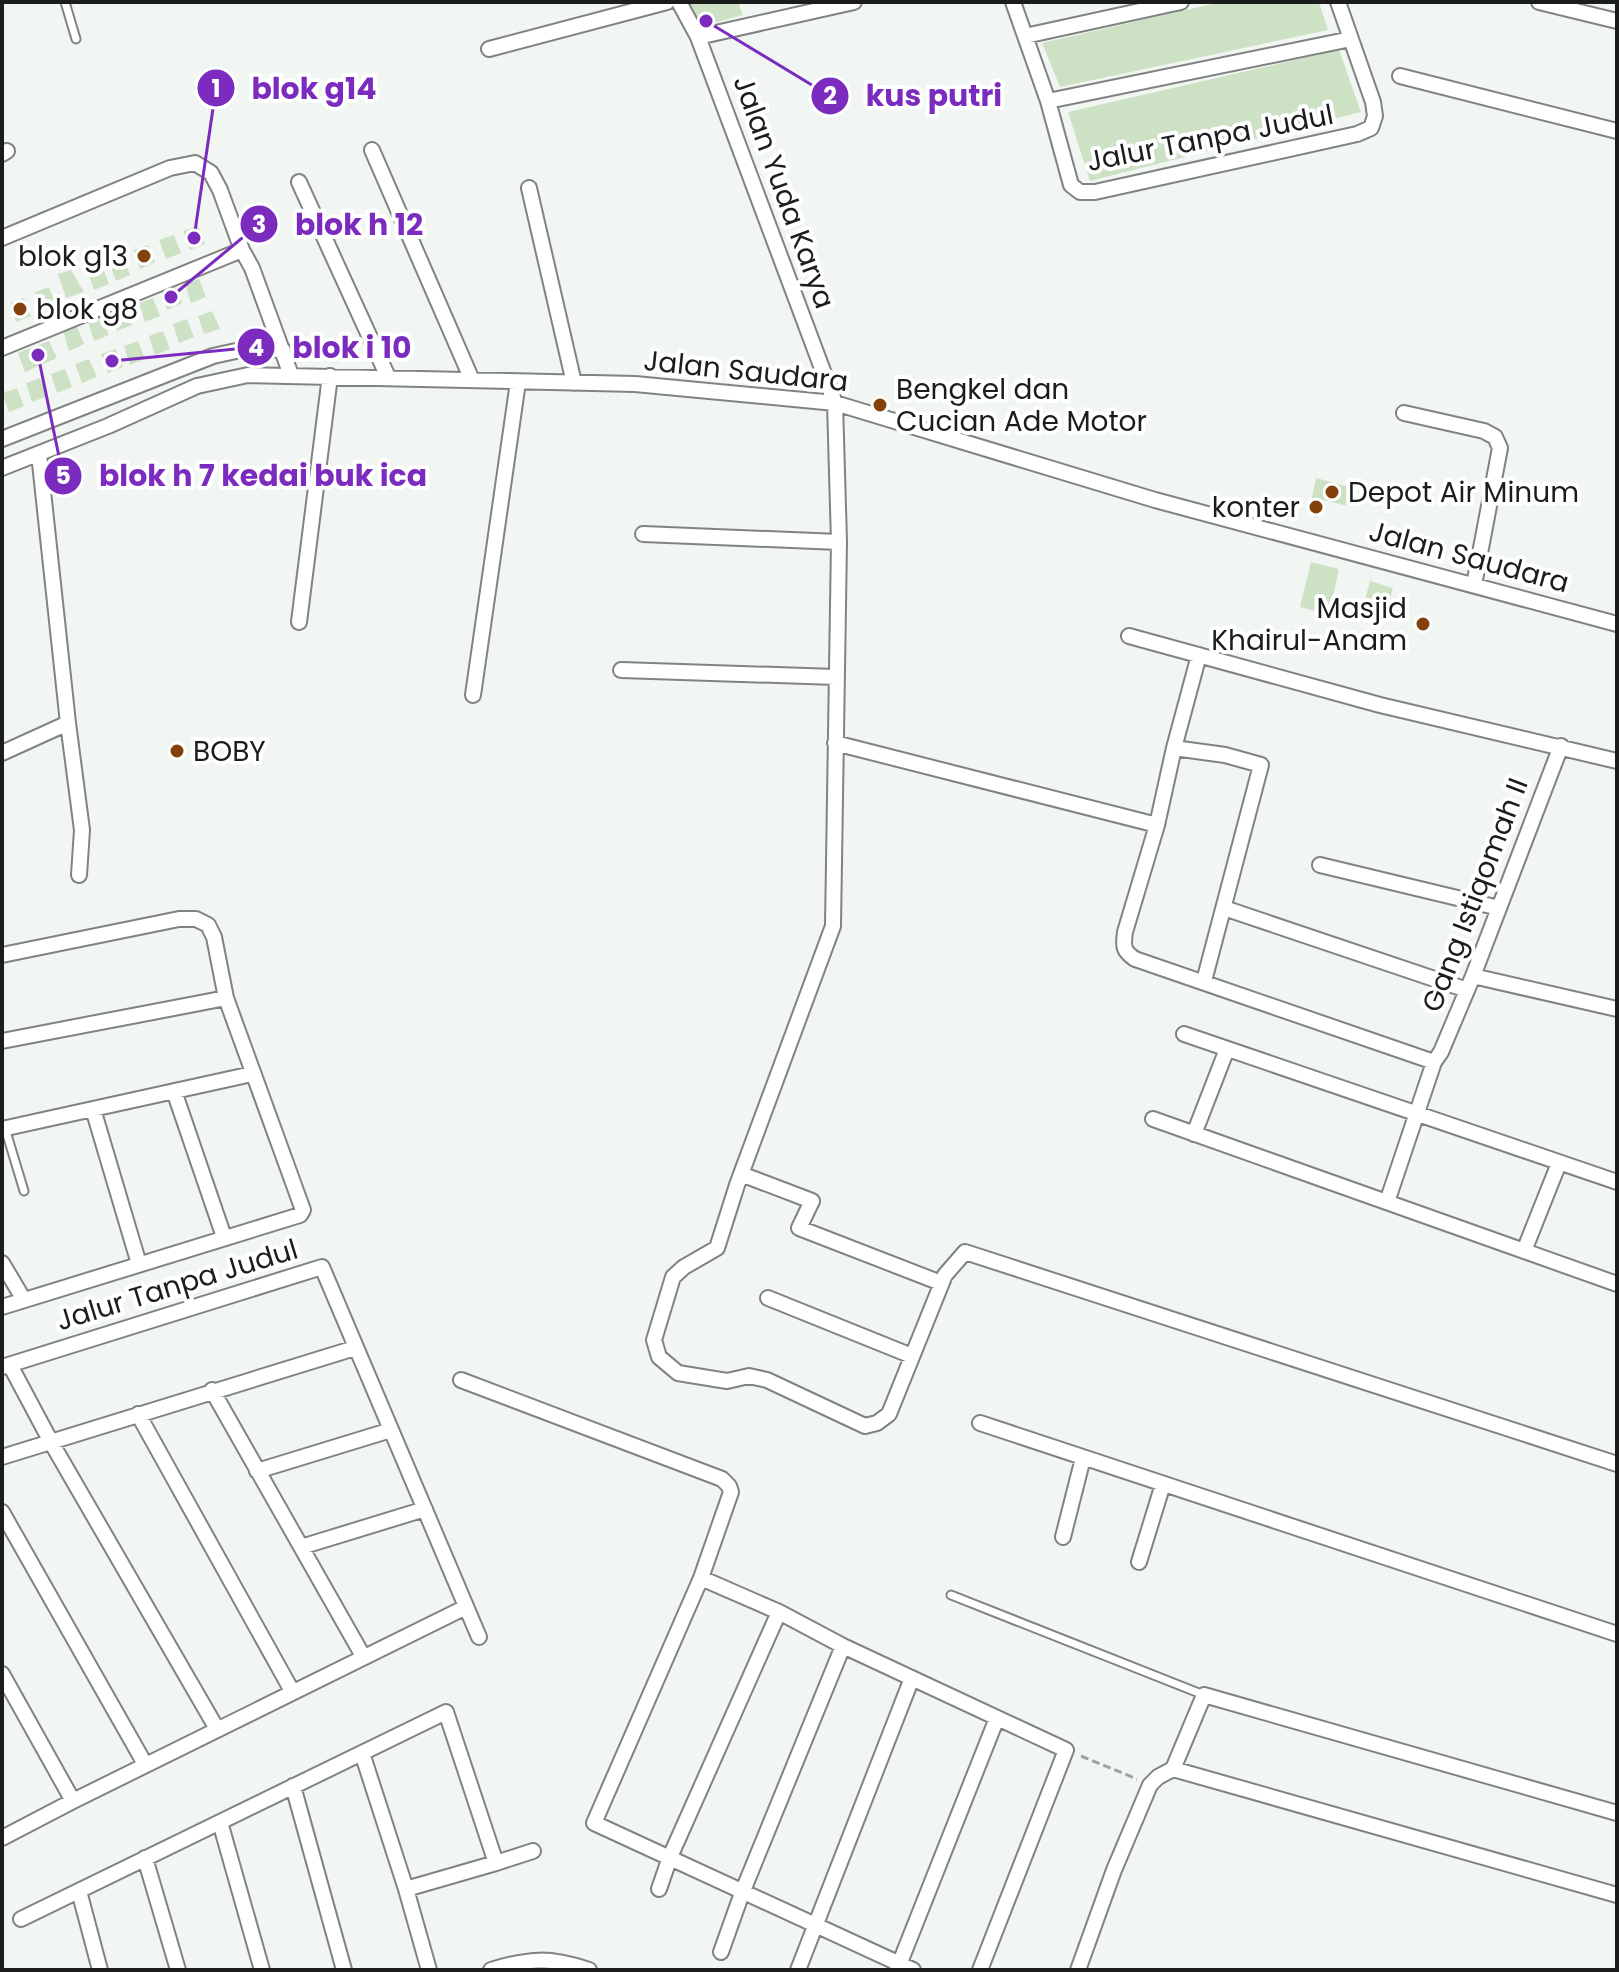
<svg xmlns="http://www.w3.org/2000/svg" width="1619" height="1972" viewBox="0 0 1619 1972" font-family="Poppins,sans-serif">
	<rect width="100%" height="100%" fill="#f2f6f3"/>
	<path fill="#cde2c4" d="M693 2H738L743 15 695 28 685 5Z
		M1221 2H1319L1328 30 1060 87 1042 43Z
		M1339 50 1361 112 1090 181 1068 112Z
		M198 226 205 244 190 250 183 231Z
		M174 235 181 253 166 259 159 240Z
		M148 245 155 262 140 269 134 250Z
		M123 257 130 275 116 281 109 262Z
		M102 266 109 284 94 290 88 271Z
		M71 270 84 292 66 298 58 274Z
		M199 279 206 297 191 303 185 284Z
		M175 286 182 303 167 310 161 290Z
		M49 287 56 305 41 311 35 292Z
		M24 298 31 316 16 322 10 303Z
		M153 298 160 316 145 322 139 303Z
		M125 307 132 325 117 331 111 312Z
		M212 311 220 329 204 334 198 316Z
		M102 317 109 335 94 341 88 322Z
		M187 319 194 337 179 343 173 324Z
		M77 327 84 344 69 351 63 331Z
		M163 331 170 349 155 355 149 336Z
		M49 341 57 358 25 372 18 353Z
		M138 341 145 359 130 365 124 346Z
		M116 349 123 367 108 373 101 354Z
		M89 359 97 377 82 383 75 364Z
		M65 369 72 387 57 393 51 374Z
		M40 378 47 396 32 402 26 383Z
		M17 388 24 406 9 412 2 393Z
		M1316 478 1353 488 1348 506 1323 500 1317 518 1309 513Z
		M1311 562 1339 569 1329 615 1300 607Z
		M1370 581 1393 588 1384 621 1361 614Z"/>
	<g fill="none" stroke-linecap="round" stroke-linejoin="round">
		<defs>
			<path id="lane" d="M65 2 76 39
				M5 1128 24 1191
				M951 1595 1204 1695"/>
			<path id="street" d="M679 2 698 37 835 403 839 542 833 926 737 1185 717 1248 684 1267 673 1277 654 1340 659 1357 678 1373 727 1381 749 1376 767 1380 865 1426 877 1423 889 1414 945 1275 965 1252 1617 1464
				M1013 2 1048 101 1071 185 1080 192H1095L1357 134 1371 128 1375 116 1373 102 1338 2
				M1539 2 1617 21
				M1025 36 1181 2
				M698 37 854 2
				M489 49 667 2
				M1400 76 1617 131
				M1048 101 1351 39
				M372 150 472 380
				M2 154 7 151
				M299 182 388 377
				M529 188 574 383
				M2 238 170 168 195 163 211 173 220 190 242 250 252 268 291 375
				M2 348 242 250
				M1404 413 1484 431 1495 437 1500 448 1474 585
				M2 439 213 356 245 349 283 350
				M2 468 108 426 197 386 248 375 635 384 835 403 1155 500 1617 624
				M643 534 839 542
				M299 622 330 376
				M1129 636 1380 705 1617 761
				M621 670 836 677
				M473 695 518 382
				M68 723 82 830 79 875
				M835 743 1157 825
				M1174 748 1199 655
				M2 753 68 723 39 454
				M1320 865 1499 908
				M1224 908 1467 990
				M2 955 179 919H196L208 925 214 937 226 998 303 1210 300 1215 2 1307
				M1473 976 1617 1009
				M1204 981 1261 765 1225 755 1174 748 1157 825 1125 932C1123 946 1123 951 1135 959L1434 1062
				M1184 1034 1617 1182
				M2 1041 226 998
				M174 1091 224 1237
				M93 1109 139 1264
				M1153 1119 1617 1284
				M2 1129 252 1074
				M1194 1134 1227 1049
				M741 1174 812 1201 799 1228 941 1283
				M1387 1202 1434 1062 1441 1052 1473 976 1561 746
				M1524 1251 1559 1163
				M2 1263 24 1300
				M768 1298 912 1356
				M10 1365 51 1442 217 1729
				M2 1367 322 1267 479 1637
				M461 1380 722 1479 729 1486 731 1492 701 1578
				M212 1390 363 1656
				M138 1414 292 1691
				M980 1423 1617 1634
				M2 1457 355 1348
				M257 1471 391 1430
				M2 1512 145 1764
				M1063 1537 1083 1458
				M301 1547 425 1509
				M1139 1562 1163 1484
				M2 1674 73 1801
				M293 1786 344 1970
				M1617 1813 1204 1695 1173 1769 1617 1895
				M220 1822 262 1970
				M2 1838 73 1801 466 1607
				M145 1858 178 1970
				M496 1863 533 1851
				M406 1889 429 1970
				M659 1889 670 1857 779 1612
				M79 1891 100 1970
				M21 1919 446 1712 496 1863 406 1889 362 1753
				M721 1952 742 1893 843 1646
				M491 1970C530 1958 550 1957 589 1970
				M798 1970 912 1678
				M897 1970 997 1718
				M913 1970 594 1823 701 1578 779 1612 843 1646 1066 1750 980 1970
				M1078 1970 1114 1870 1150 1785 1158 1777 1173 1769"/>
		</defs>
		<use href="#lane" stroke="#808381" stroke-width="11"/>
		<use href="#street" stroke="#808381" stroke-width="18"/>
		<path stroke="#9fa3a0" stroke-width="3" stroke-dasharray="8 4" stroke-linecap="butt" d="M1081 1756 1137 1779"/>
		<use href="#lane" stroke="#fff" stroke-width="7"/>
		<use href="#street" stroke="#fff" stroke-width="14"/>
	</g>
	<g fill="#83420c" stroke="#fff" stroke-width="3">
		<circle cx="144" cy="256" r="8"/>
		<circle cx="20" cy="309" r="8"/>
		<circle cx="880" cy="405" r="8"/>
		<circle cx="1332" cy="492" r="8"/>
		<circle cx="1316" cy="507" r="8"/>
		<circle cx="1423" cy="624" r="8"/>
		<circle cx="177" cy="751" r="8"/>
	</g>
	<g text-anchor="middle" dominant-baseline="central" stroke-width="8" stroke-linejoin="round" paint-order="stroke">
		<g font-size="28" fill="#1b1d1c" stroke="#fff">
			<text transform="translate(1210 138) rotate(-11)">Jalur Tanpa Judul</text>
			<text transform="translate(784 192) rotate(70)">Jalan Yuda Karya</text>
			<text transform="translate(746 371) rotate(6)">Jalan Saudara</text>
			<text transform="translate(1469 557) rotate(15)">Jalan Saudara</text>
			<text transform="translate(1475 895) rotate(-69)">Gang Istiqomah II</text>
			<text transform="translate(177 1285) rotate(-17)">Jalur Tanpa Judul</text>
		</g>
		<g font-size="28" fill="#1b1d1c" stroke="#fff" text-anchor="start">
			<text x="128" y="256" text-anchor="end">blok g13</text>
			<text x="36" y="309">blok g8</text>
			<text x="896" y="389">Bengkel dan<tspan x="896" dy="32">Cucian Ade Motor</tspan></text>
			<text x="1348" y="492">Depot Air Minum</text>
			<text x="1300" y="507" text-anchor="end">konter</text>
			<text x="1407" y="608" text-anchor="end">Masjid<tspan x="1407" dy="32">Khairul-Anam</tspan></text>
			<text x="193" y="751">BOBY</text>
		</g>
	</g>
	<path fill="none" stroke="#7b2cbf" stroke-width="3" d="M194 238L216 88M706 21L830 96M171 297L259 224M112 361L256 347M38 355L63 476"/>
	<g fill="#7b2cbf" stroke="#fff" stroke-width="3">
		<circle cx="194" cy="238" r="8"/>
		<circle cx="706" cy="21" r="8"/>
		<circle cx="171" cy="297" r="8"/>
		<circle cx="112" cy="361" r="8"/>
		<circle cx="38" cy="355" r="8"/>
		<circle cx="216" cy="88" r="20"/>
		<circle cx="830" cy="96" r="20"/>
		<circle cx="259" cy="224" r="20"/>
		<circle cx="256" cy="347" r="20"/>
		<circle cx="63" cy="476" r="20"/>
	</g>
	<g font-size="24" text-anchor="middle" font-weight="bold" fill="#fff">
		<text x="216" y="97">1</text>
		<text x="830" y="104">2</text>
		<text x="259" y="233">3</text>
		<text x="256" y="356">4</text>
		<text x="63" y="484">5</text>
	</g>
	<g font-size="30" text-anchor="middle" font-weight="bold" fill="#7b2cbf" stroke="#fff" stroke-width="8" stroke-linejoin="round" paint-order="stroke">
		<text x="314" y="99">blok g14</text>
		<text x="934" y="106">kus putri</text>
		<text x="359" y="235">blok h 12</text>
		<text x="352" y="358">blok i 10</text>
		<text x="263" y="486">blok h 7 kedai buk ica</text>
	</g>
	<rect width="1619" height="1972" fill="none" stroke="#1b1d1c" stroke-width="8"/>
</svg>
